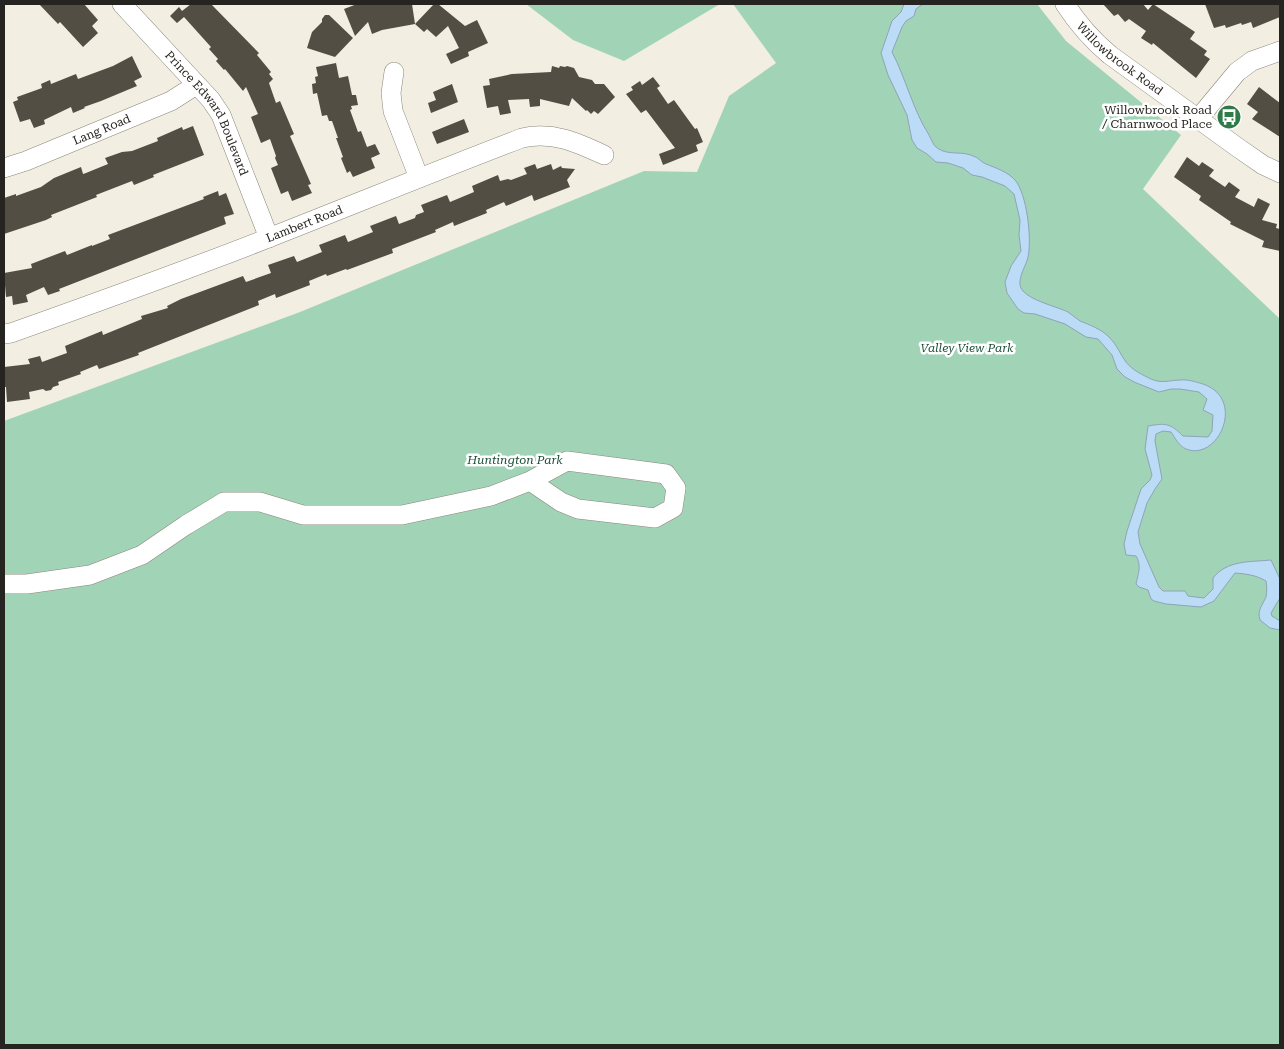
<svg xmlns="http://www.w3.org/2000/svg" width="1284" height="1049" viewBox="0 0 1284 1049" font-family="'Roboto Serif',serif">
	<rect width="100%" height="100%" fill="#f2eee1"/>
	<path fill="#a1d4b6" d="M526 4H720L624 61 573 40Z
		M733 4H1037L1066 41 1181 135 1143 189 1280 319V1045H4V421L300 312 644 171 697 172 729 96 776 63Z"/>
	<path fill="#bbdbf7" stroke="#8ea4b6" d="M904 4H923L916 9 914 16 906 21 902 27 892 52C906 79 913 110 929 135 931 138 932 142 934 145 945 157 960 150 973 156 978 157 981 162 986 164 996 168 1008 172 1015 180 1027 194 1032 239 1028 257 1026 266 1019 275 1020 285 1022 299 1056 306 1068 312 1072 315 1076 318 1080 321 1090 325 1101 329 1109 337 1117 345 1120 354 1126 362 1132 370 1143 375 1151 379 1162 384 1170 380 1181 380 1187 379 1196 382 1203 384 1247 399 1218 462 1186 449 1179 446 1175 438 1171 432L1163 431 1156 434 1155 441 1162 479 1155 489 1147 503 1138 532 1140 544 1159 587 1163 591H1185L1188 596 1204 598 1213 589V578C1227 560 1250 562 1271 560L1280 579V598L1271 613 1272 616 1280 621V630L1270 628 1260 620C1257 610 1262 606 1266 597 1267 591 1267 586 1266 581 1256 575 1246 574 1235 573L1214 601 1201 607 1166 604 1154 601 1151 599 1148 590 1139 587 1136 584C1138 574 1142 566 1136 556L1126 555 1124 544 1127 531 1141 489 1150 480 1152 475 1145 449 1148 426C1166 423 1170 423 1183 436L1208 437 1212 431 1213 415 1203 410 1207 399 1199 392 1180 389H1171L1159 392 1134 382 1125 377 1117 369 1112 355 1098 339 1086 337 1065 324 1035 314 1024 313 1018 309 1007 293 1005 282 1011 266 1021 251 1019 235 1020 220 1014 194 1005 186 982 177 972 175 963 168 948 163 936 162 927 154 917 148 912 140 907 115 888 75 881 53 892 21 901 12Z"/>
	<path fill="#524e44" d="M39 4H84L98 20 92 26 98 33 83 47 60 22 58 24Z
		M191 4H211L259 53 257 55 271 72 269 74 273 79 269 83 276 103 280 101 294 134 290 136 311 184 308 185 312 193 292 201 288 191 281 194 271 168 278 165 275 158 276 156 270 139 261 143 251 117 258 114 246 87 243 91 225 69 224 70 216 61 218 59 209 49 211 47 184 17 177 23 170 16 179 7 182 11Z
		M357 4H412L415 24 434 4H438L465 26 477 20 488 43 468 52 469 56 451 64 446 54 459 48 448 26 436 37 427 29 424 32 415 24 382 30 372 34 368 22 355 36 344 9Z
		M1103 4H1143L1148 10 1153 4 1195 32 1190 39 1207 51 1204 55 1210 59 1196 78 1153 43 1152 45 1141 38 1146 31 1129 19 1125 22 1118 14 1114 16Z
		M1205 4H1280V17L1253 28 1251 22 1242 25 1241 23 1226 28 1225 25 1214 28Z
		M325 15H329L353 38 335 57 307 48 312 32 322 22V19Z
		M132 56 142 77 134 81 137 86 101 101 84 107 85 108 73 113 71 107 44 120 45 124 34 128 30 119 20 122 13 102 18 100 17 97 42 88 41 84 50 80 51 84 76 74 78 79 113 66Z
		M336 63 339 78 348 76 352 95H356L358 105 351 106 352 109 350 110 358 132 361 131 367 147 375 144 380 154 371 158 375 168 353 177 350 171 347 173 341 158 343 157 336 138H338L332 121H329L327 115 322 116 317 93 313 94 312 84 316 83 315 77 318 76 316 67Z
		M552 66 559 68 560 66 565 67 567 66 574 68 579 77 592 80 595 84H604L615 97 598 114 594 111 591 114 587 110 586 111 572 98 569 106 540 99V106L530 107 529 99 508 100 511 113 500 115 498 106 487 108 483 86 490 85 489 79 512 74 551 72Z
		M653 77 660 86 657 88 668 104 674 100 695 129 697 128 703 142 696 145 698 151 663 165 659 154 675 148 646 110 641 113 626 94 633 90 631 87 640 81 642 85Z
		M452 84 458 102 431 113 428 103 436 100 433 92Z
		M1259 87 1280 103V137L1252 119 1258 112 1247 104Z
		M464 119 469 132 437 144 432 132Z
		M193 126 204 155 153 175 154 177 134 185 132 181 96 195 97 197 51 215 52 217 46 220 4 234V198L16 194V196L41 187 54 178 81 167 83 174 86 173 108 164 105 158 122 152 132 151 158 141 157 138 182 127 183 130Z
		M1187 157 1199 166 1202 162 1214 170 1209 176 1225 187 1229 182 1240 190 1235 197 1254 207 1258 198 1270 204 1262 220 1277 224 1276 228 1280 229V251L1262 247 1264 241 1230 224 1231 222 1199 200 1201 196 1174 177Z
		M535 164 537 169 551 164 553 170 561 166 562 168 575 169 567 180 570 187 534 201 532 195 506 206 504 202 486 210 487 213 454 226 453 222 435 230 436 232 392 249 393 253 347 270 346 269 327 276 326 274 309 281 310 285 276 298 275 294 258 301 259 305 138 353 139 355 99 369 97 365 80 372 81 374 58 382 59 385 53 387 51 390 46 391 43 389 29 392 30 399 7 402 6 387H4V367L30 364 28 359 40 356 42 362 53 358 67 353 65 346 102 331 103 335 142 319 141 316 168 308 167 306 181 299 243 276 246 282 271 273 268 265 294 256 297 262 322 252 319 245 345 235 348 242 373 232 370 226 396 216 399 224 415 218 416 215 424 212 421 205 447 195 450 202 474 192 472 186 498 175 500 181 508 179 511 180 527 174 524 168Z
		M218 191 219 196 226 193 234 214 224 217 226 224 59 289 60 291 48 295 44 287 26 295 28 302 13 305 12 296 6 297 4 273 32 268 31 264 65 251 67 255 92 245V246L110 239 108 235 204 199 203 197Z"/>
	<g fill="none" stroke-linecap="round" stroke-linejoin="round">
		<defs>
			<g id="minor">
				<path id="s1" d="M122 4 211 100 221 115 269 238"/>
				<path id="s2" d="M1065 4C1078 24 1092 40 1110 55L1237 147 1263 165 1280 173"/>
				<path d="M394 72 391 93 393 111 419 178"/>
				<path d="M1198 119 1237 72 1252 61 1280 51"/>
				<path id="s3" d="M4 168 26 161 171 101 196 85"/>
				<path id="s4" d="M4 334 11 333C98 302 185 271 271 237 355 204 438 170 522 138 552 131 576 142 604 155"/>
				<path d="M4 584H27L90 575 142 555 186 525 224 502H260L303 515H402L491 496 530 481 567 461 666 474 676 488 673 508 655 518 578 509 561 502 530 481"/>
			</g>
		</defs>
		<use href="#minor" stroke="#8b867b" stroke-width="20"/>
		<use href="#minor" stroke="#fff" stroke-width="19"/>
	</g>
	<defs>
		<symbol id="bus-disc" viewBox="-11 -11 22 22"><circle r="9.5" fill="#307a48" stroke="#fff"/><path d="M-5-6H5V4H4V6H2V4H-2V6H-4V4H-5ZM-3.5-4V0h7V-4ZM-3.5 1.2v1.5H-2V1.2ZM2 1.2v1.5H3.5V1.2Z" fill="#fff"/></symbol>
	</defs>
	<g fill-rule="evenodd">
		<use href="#bus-disc" x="1215" y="103" width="28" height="28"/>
	</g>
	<g text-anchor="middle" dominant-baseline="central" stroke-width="5" stroke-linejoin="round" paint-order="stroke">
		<g font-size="12" fill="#262420" stroke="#fff">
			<text stroke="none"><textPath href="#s2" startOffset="78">Willowbrook Road</textPath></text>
			<text stroke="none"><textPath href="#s1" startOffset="140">Prince Edward Boulevard</textPath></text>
			<text stroke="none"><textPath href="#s3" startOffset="105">Lang Road</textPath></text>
			<text stroke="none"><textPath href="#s4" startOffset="320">Lambert Road</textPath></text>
		</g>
		<g font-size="12" fill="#262420" stroke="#fff" text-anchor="end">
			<text x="1212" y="110">Willowbrook Road<tspan x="1212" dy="14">/ Charnwood Place</tspan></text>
		</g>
		<g font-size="12" font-style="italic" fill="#1b4e35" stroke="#fff">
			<text x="967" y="348">Valley View Park</text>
			<text x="515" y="460">Huntington Park</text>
		</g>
	</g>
	<rect width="1284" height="1049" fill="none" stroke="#262420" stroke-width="10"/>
</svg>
